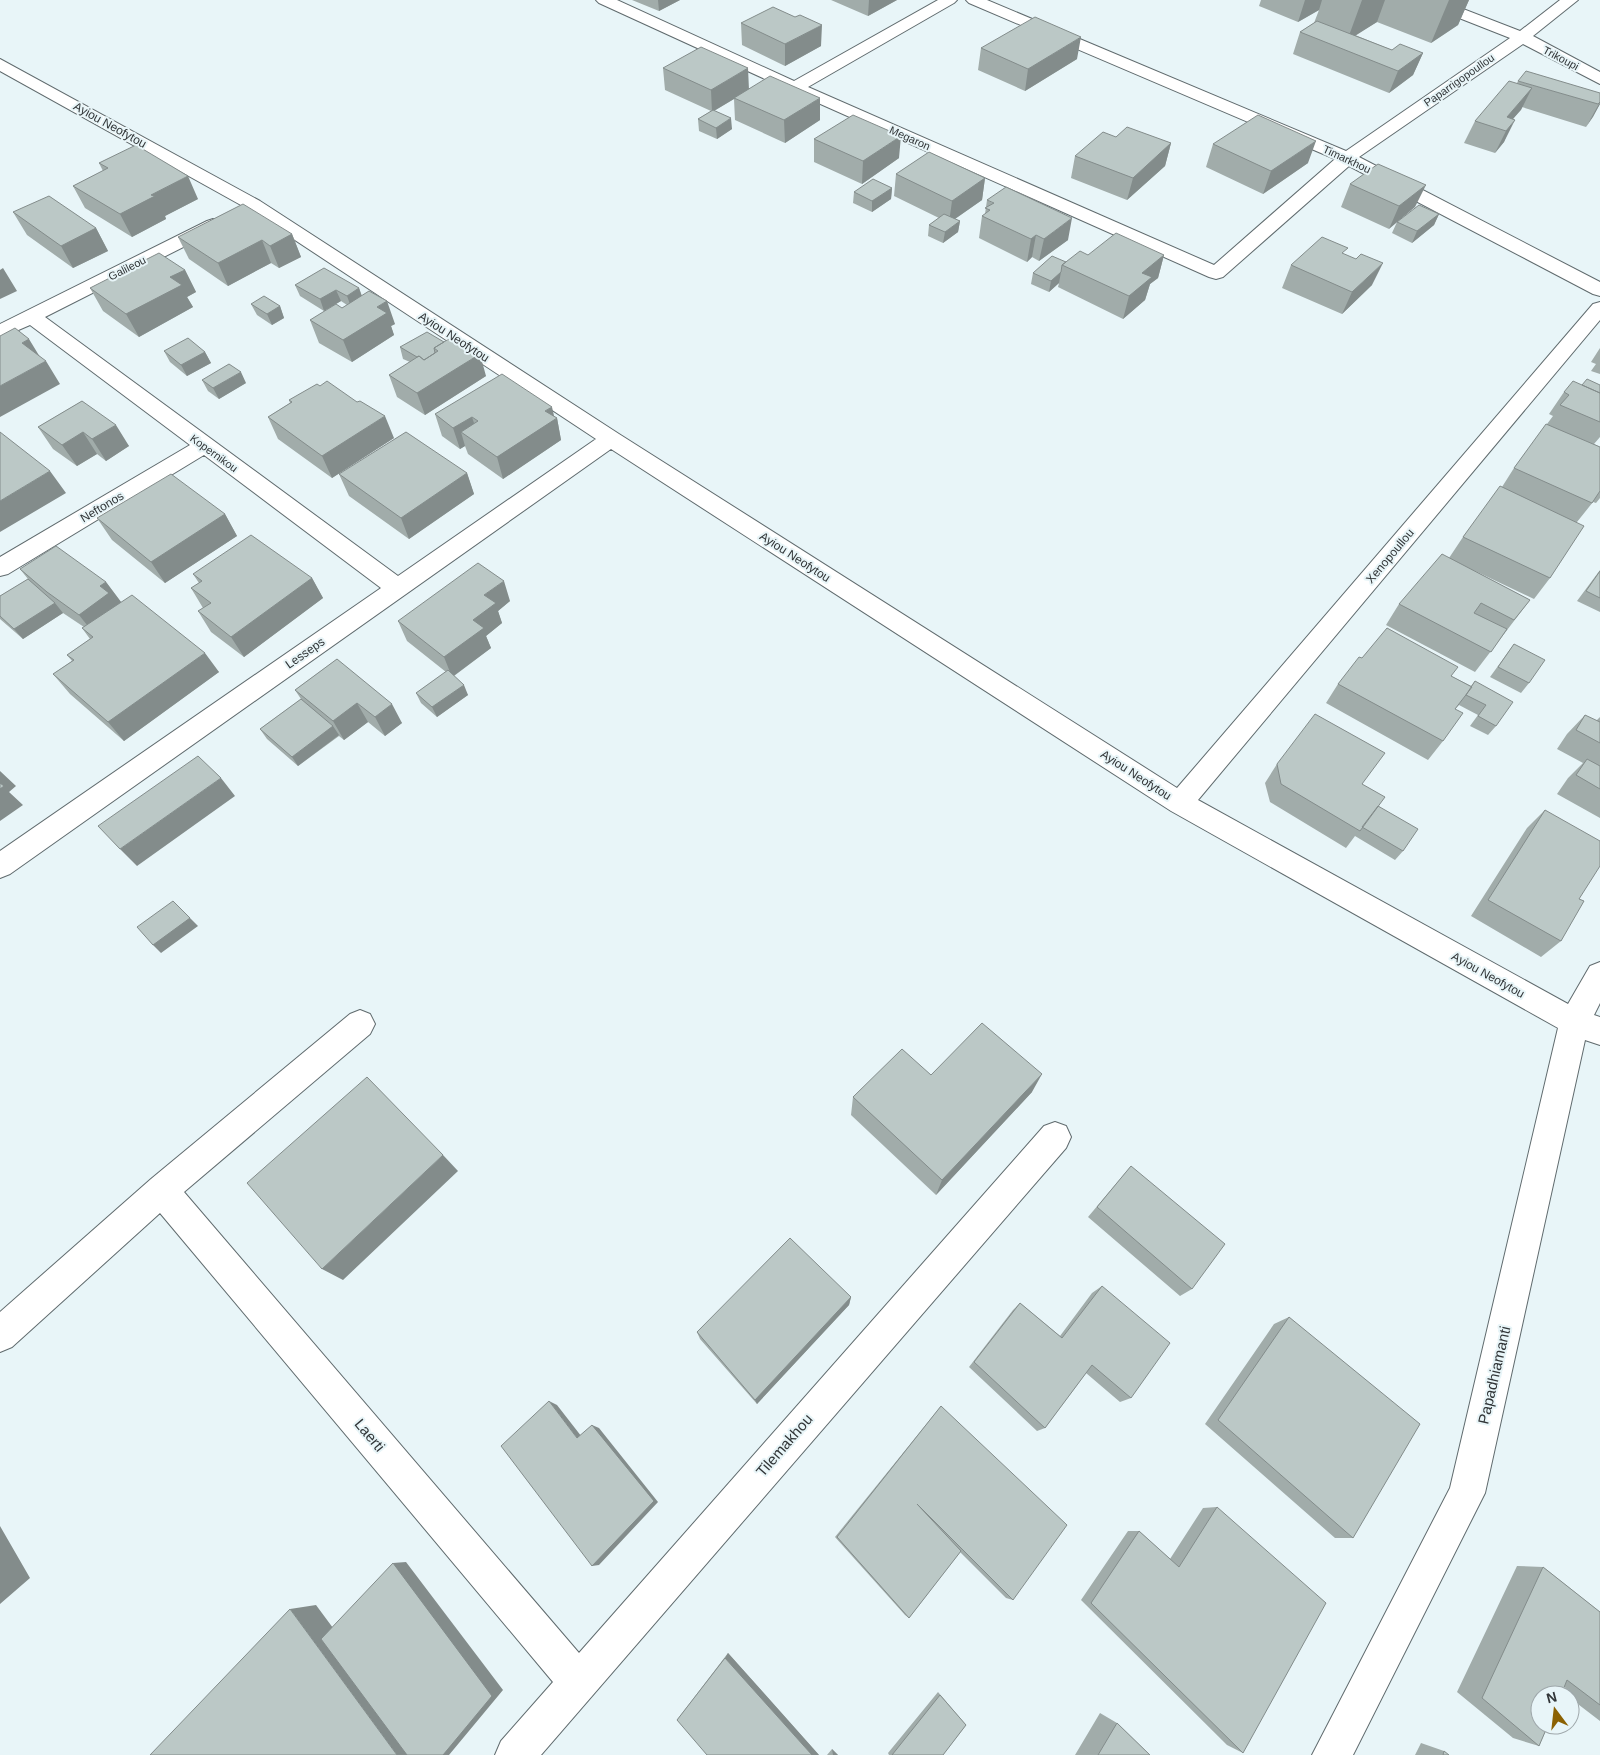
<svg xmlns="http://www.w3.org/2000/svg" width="1600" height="1755" viewBox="0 0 1600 1755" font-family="Arial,sans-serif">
	<rect width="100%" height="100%" fill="#e8f5f8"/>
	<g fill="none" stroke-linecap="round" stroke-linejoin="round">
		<defs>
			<path id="minor" d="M596 0H617L794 81 938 0H957L954 3 808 87 1214 265 1335 159 969 3 966 0H987L1346 151 1510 38 1421 3 1418 0H1440L1520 31 1560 0H1578L1533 36 1600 72V84L1523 44 1359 157 1600 282V296L1593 294 1349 166 1223 277 1216 279 1209 277 789 90 599 3Z
				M0 59 260 201 619 434 1177 788 1593 304 1600 302V320L1198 800 1568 1004 1590 966 1600 962V1003L1594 1015 1600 1017V1045L1585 1040 1485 1493 1353 1755H1312L1450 1488 1558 1028 1171 811 611 449 10 874 0 878V851L381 588 204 455 8 574 0 576V557L190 445 30 325 0 338V324L207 221 213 219 219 221 222 225 219 229 45 317 398 576 596 439 248 209 0 71Z
				M360 1010 370 1014 375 1024 370 1034 184 1192 579 1653 1044 1126 1055 1122 1066 1126 1071 1137 1066 1148 541 1755H495L501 1741 553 1682 160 1213 12 1347 0 1352V1312L151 1179 350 1014Z"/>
		</defs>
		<use href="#minor" stroke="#606b6e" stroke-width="2"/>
		<use href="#minor" fill="#fff" fill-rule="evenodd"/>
	</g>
	<path fill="#a1acaa" d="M632 0H680L659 11Z
		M831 0H897L868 16Z
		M1261 0H1469L1458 25 1431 43 1377 22 1355 35 1392 50 1423 53 1413 75 1389 93 1293 54 1300 32 1314 23 1319 10 1298 22 1259 6Z
		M741 23 821 46 785 66 742 45Z
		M981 48 1077 59 1025 91 978 70Z
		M663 68 749 89 820 120 785 143 735 120 734 99 714 111 732 129 717 139 699 131 698 119 711 111 665 90Z
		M1518 81 1600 104 1586 127 1522 107 1513 119 1504 142 1495 153 1464 143 1475 121 1517 83Z
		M814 139 899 158 862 184 814 162Z
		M1171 143 1165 166 1127 200 1071 178 1075 156Z
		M1213 144 1308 163 1263 194 1206 167Z
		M99 163 198 199 165 216 166 219 132 237 85 208 73 186 103 171Z
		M896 174 985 178 982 200 955 219 960 221 958 232 943 243 928 236 929 225 939 218 894 196Z
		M1350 184 1426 185 1389 229 1341 207Z
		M892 188 891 199 872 212 853 203 854 192Z
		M987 200 1068 240 1039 261 1032 257 1027 262 979 238 982 216 985 214Z
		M13 212 96 228 108 251 73 268 27 235Z
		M1439 214 1434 225 1412 243 1392 233 1397 222Z
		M292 234 301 257 279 268 271 263 228 286 189 259 178 237Z
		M1088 255H1164L1158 278 1150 284 1145 300 1123 319 1058 287 1059 283 1049 292 1031 284 1033 273Z
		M1291 265 1372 285 1342 314 1282 288Z
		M185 270 196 292 187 297 193 307 139 337 103 311 90 288Z
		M295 285 359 288 362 296 395 324 391 326 394 335 352 362 319 343 310 320 342 308 347 305 341 301 324 311 300 296Z
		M251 304 280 306 284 318 272 325 257 315Z
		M444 342 486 376 425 415 397 397 389 375 410 362 403 359 400 347Z
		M1600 348V374L1591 371 1596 364 1591 362Z
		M164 351 205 352 211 363 187 376 170 362Z
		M202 380 246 383 219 399 208 391Z
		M1582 385H1600V437L1594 444 1600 447V498L1596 503 1593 502 1577 522 1550 578 1534 599 1473 570 1530 600 1475 672 1386 625 1399 604 1449 558 1463 537 1502 487 1514 468 1553 416 1549 414 1564 392Z
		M289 400 394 438 332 478 278 439 268 417 290 403Z
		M82 401 129 446 106 461 97 454 77 466 53 449 38 427Z
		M435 414 554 417 557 418 561 440 503 479 468 454 465 446 460 449 442 436Z
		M467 473 474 494 409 539 349 496 339 474Z
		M225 514 237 536 165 583 112 540 97 518Z
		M20 569 106 582 121 602 219 672 124 741 70 694 53 674 72 661 67 655 90 639 82 628 84 627 63 613 23 639 0 619V596L28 579Z
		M1600 570V612L1577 601Z
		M193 574 312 578 323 598 244 657 211 632 198 611 203 608 191 588 199 583Z
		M510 601 498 611 502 623 486 636 491 648 454 676 468 695 437 717 421 703 416 693 446 672 407 641 398 621Z
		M1514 644 1529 683 1521 693 1490 677Z
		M1362 658 1451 676 1471 686 1475 681 1496 726 1488 735 1470 726 1478 715 1459 705 1455 709 1443 741 1428 760 1326 703 1338 684Z
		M337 659 402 723 385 736 368 722 344 740 339 736 298 766 267 739 260 729 301 699 295 690Z
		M1585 715 1596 721 1600 717V818L1557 794 1568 778 1583 763 1557 749 1567 734Z
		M1277 764 1362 784 1378 806 1403 851 1395 860 1355 836 1346 848 1270 802 1265 783Z
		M1545 810 1579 899 1561 941 1541 957 1471 916 1527 828Z
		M931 1075 1032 1092 936 1195 851 1115 853 1097Z
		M1131 1166 1192 1289 1180 1296 1088 1217Z
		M1102 1286 1131 1398 1120 1402 1086 1373 1045 1428 1037 1431 969 1367 1013 1310 1020 1303 1060 1336 1092 1293Z
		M851 1297 849 1305 757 1404 700 1339 697 1332Z
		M1289 1317 1353 1538H1335L1205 1424 1274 1324Z
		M941 1406 1013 1600 1006 1598 960 1552 909 1618 905 1615 835 1537 937 1411Z
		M1217 1507 1243 1753 1227 1745 1081 1600 1128 1531H1139L1170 1559 1203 1508Z
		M1517 1566 1543 1567 1600 1612V1721L1570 1698V1695H1566L1562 1692 1539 1746 1513 1738 1457 1692Z
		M728 1653 819 1755 677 1720Z
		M938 1692 966 1725 943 1755H889L888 1753Z
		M1100 1713 1117 1723 1150 1755H1075Z
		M1421 1743 1444 1751 1449 1755H1415Z
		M832 1749 838 1755H827Z"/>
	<path fill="#838c8b" d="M658 0H680L659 11Z
		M869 0H897L868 16Z
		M1305 0H1322L1319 10 1298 22Z
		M1362 0H1385L1377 22 1347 41Z
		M1449 0H1469L1458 25 1431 43Z
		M822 25 821 46 785 66V44Z
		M1081 37 1077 59 1025 91 1028 69Z
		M1423 53 1413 75 1389 93 1398 71Z
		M748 68 749 90 712 112 711 90Z
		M1532 88 1521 110 1503 130 1507 117Z
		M820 98V120L785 143 784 120Z
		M1600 102V104L1593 117 1586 127Z
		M731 118 732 129 717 139 716 128Z
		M1515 120 1504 142 1495 153 1506 131Z
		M901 136 899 158 862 184 863 161Z
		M1316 141 1308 163 1263 194 1271 171Z
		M1171 143 1165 166 1127 200 1133 178Z
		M188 176 198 199 165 216 166 219 132 237 120 214 151 195Z
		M985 178 982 200 949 223 952 201Z
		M1426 185 1415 207 1389 229 1399 206Z
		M892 188 891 199 872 212V201Z
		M1439 214 1434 225 1412 243 1417 231Z
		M1072 218 1068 240 1039 261 1044 239Z
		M960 221 958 232 943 243 945 232Z
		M96 228 108 251 73 268 61 246Z
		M292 234 301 257 279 268 270 246Z
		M1036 235 1032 257 1027 262 1031 239Z
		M262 240 271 263 228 286 218 263Z
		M1164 255 1158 278 1150 284 1145 300 1123 319 1129 296 1142 273Z
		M1383 263 1372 285 1342 314 1352 292Z
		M3 268 17 291 0 299V270Z
		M185 270 196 292 187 297 193 307 139 337 126 314 170 277Z
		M1061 272 1059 283 1049 292 1051 281Z
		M359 288 363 300 351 307 347 296Z
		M336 290 341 301 324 311 320 299Z
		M387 301 395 324 391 326 394 335 352 362 343 340 377 307Z
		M280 306 284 318 272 325 267 314Z
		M29 339 43 362 22 343Z
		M205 352 211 363 187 376 181 365Z
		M480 354 486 376 425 415 417 393Z
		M46 361 60 384 0 417V386Z
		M241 372 246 383 219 399 213 388Z
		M552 407 555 420 557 418 561 440 503 479 497 457 545 411Z
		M385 416 394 438 332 478 322 456Z
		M472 417 479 438 461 432 465 446 460 449 453 428Z
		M116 425 129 446 106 461 92 439Z
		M83 432 97 454 77 466 62 445Z
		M50 471 66 493 0 532V501Z
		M467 473 474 494 409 539 401 518Z
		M225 514 237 536 165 583 151 562Z
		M312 578 323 598 244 657 231 637Z
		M504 581 510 601 498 611 502 623 486 636 491 648 452 677 444 657 473 620 484 595Z
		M106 582 121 602 95 635 79 615 100 586Z
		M55 603 63 613 23 639 14 629Z
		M205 653 219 672 124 741 108 722Z
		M464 685 468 695 437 717 432 707Z
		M357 703 368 722 344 740 333 721Z
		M392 704 402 723 385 736 375 717Z
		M333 726 339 735 298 766 292 757Z
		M0 771 16 786 9 792 23 805 0 821Z
		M221 778 235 796 137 866 120 849Z
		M173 901 198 926 161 953 153 945Z
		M1042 1074 1032 1092 936 1195 942 1180Z
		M443 1155 458 1171 343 1280 322 1269Z
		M851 1297 849 1305 757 1404 755 1400Z
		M549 1401 557 1405 585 1441 577 1438Z
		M592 1425 599 1428 658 1502 599 1565 592 1566Z
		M0 1526 30 1578 0 1604Z
		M406 1562 503 1690 449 1755H443L393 1563Z
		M316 1605 427 1755H397L290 1609Z
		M728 1653 819 1755H812L725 1658Z
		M832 1749 838 1755H833Z"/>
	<path fill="#bbc8c6" stroke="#838c8b" d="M773 7 795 17 800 15 822 25 785 44 741 23Z
		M1035 17 1081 37 1028 69 981 48Z
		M1317 21 1392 50 1400 44 1423 53 1398 71 1300 32Z
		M701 47 748 68 711 90 663 68Z
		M1526 71 1600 93V102L1598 104 1518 81Z
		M770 76 820 98 784 120 734 98Z
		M1509 81 1532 88 1507 117 1515 120 1506 131 1475 121Z
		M713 110 731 118 716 128 698 119Z
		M853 115 901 136 863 161 814 139Z
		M1258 115 1316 141 1271 171 1213 144Z
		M1127 127 1171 143 1133 178 1075 156 1103 132 1116 137Z
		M136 145 188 176 151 195 155 196 120 214 73 186 108 168 99 163Z
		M929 152 985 178 952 201 896 174Z
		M1378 164 1426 185 1399 206 1350 184Z
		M873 179 892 188 872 201 854 192Z
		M1006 187 1072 218 1044 239 1036 235 1031 239 982 216 990 210 985 208 994 203 987 200Z
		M49 196 96 228 61 246 13 212Z
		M243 204 292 234 270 246 262 240 218 263 178 237Z
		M1419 205 1439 214 1417 231 1397 222Z
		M944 214 960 221 945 232 929 225Z
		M1116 233 1164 255 1142 273 1152 277 1129 296 1062 265 1080 251 1088 255Z
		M1322 237 1348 248 1342 253 1356 259 1361 254 1383 263 1352 292 1291 265Z
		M159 253 185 270 170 277 182 285 126 314 90 288Z
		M1052 256 1066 262 1062 265 1061 272 1051 281 1033 273Z
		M324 268 359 288 347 296 336 290 320 299 295 285Z
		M369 291 387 301 377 307 387 313 343 340 310 320 336 304 342 308Z
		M264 296 280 306 267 314 251 304Z
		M15 328 29 339 22 343 46 361 0 386V336Z
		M427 332 444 342 434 348 435 353 424 360 419 356 417 357 400 347Z
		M452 337 480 354 417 393 389 375 419 356 424 360 438 351 434 348Z
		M188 338 205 352 181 365 164 351Z
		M229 364 241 372 213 388 202 380Z
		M502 374 552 407 545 411 557 418 497 457 461 432 478 421 472 417 453 428 435 414Z
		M1587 379 1600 385V393L1582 385Z
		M327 381 357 402 360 401 385 416 322 456 268 417 292 402 289 400 317 384 320 386Z
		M1573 381 1600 393V422L1560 405 1569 395 1564 392Z
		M82 401 116 425 92 439 83 432 62 445 38 427Z
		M1546 424 1600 447V491L1592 503 1514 468Z
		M0 432 50 471 0 501Z
		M406 432 467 473 401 518 339 474Z
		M171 474 225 514 151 562 97 518Z
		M1500 486 1584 526 1550 578 1463 537Z
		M251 535 312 578 231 637 198 611 211 603 191 588 202 581 193 574Z
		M56 546 106 582 100 586 109 593 79 615 47 592 20 569Z
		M1442 554 1530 600 1514 620 1481 603 1479 606 1474 613 1507 629 1491 652 1399 604Z
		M478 563 504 581 484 595 496 603 473 620 484 628 444 657 398 621Z
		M1600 571V598L1586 591Z
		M28 579 55 603 14 629 0 616V596Z
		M132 595 205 653 108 722 53 674 74 660 67 655 93 637 82 628Z
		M1387 628 1458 667 1451 676 1472 687 1455 709 1463 713 1443 741 1338 684 1359 657 1362 658Z
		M1514 644 1545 660 1529 683 1498 667Z
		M337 659 392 704 375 717 357 703 333 721 295 690Z
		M448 670 464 685 432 707 416 693Z
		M1475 681 1513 702 1496 726 1478 716 1486 705 1466 695Z
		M301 699 333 726 292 757 260 729Z
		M1315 714 1385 753 1362 784 1385 797 1360 831 1281 784 1277 764Z
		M1585 715 1600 722V743L1576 730Z
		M198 756 221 778 120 849 98 826Z
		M1587 759 1600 766V789L1576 775Z
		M0 783 4 786 0 789Z
		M1378 806 1418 829 1403 851 1362 827Z
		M1545 810 1600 841V866L1579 899 1584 901 1561 941 1488 900Z
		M173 901 190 918 153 945 137 927Z
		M982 1023 1042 1074 942 1180 853 1097 902 1049 931 1075Z
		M367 1077 443 1155 322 1269 247 1183Z
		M1131 1166 1225 1244 1192 1289 1097 1207Z
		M790 1238 851 1297 755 1400 697 1332Z
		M1102 1286 1170 1343 1131 1398 1092 1365 1045 1428 974 1362 1020 1303 1062 1338Z
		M1289 1317 1420 1424 1353 1538 1218 1420Z
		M549 1401 577 1438 592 1425 654 1501 592 1566 501 1446Z
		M941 1406 1067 1525 1013 1600 917 1504 961 1551 909 1618 837 1537Z
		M1217 1507 1326 1603 1243 1753 1091 1603 1139 1531 1179 1567Z
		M393 1563 492 1696 443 1755H407L321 1639Z
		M1543 1567 1600 1612V1705L1567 1680 1561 1695H1540V1725H1548L1539 1746 1482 1698Z
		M290 1609 397 1755H150Z
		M725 1658 812 1755H707L677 1720Z
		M940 1695 966 1725 943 1755H892Z
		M1117 1723 1150 1755H1098Z
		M1444 1751 1449 1755H1443Z"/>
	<g text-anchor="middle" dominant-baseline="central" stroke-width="4" stroke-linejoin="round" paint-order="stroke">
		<g font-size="11" fill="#313537" stroke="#e8f5f8">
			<text transform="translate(1561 58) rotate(28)">Trikoupi</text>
			<text transform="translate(1459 80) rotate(-35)">Paparrigopoullou</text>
			<text transform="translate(910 138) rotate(24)">Megaron</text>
			<text transform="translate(1347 159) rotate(25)">Timarkhou</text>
			<text transform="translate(127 268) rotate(-27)">Galileou</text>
			<text transform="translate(214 453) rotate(36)">Kopernikou</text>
		</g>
		<g font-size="12" fill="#313537" stroke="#e8f5f8">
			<text transform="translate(110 125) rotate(29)">Ayiou Neofytou</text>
			<text transform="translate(454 337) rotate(33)">Ayiou Neofytou</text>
			<text transform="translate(102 507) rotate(-31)">Neftonos</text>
			<text transform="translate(1390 556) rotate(-50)">Xenopoullou</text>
			<text transform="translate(795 557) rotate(33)">Ayiou Neofytou</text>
			<text transform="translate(305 653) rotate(-35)">Lesseps</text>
			<text transform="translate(1136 775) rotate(33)">Ayiou Neofytou</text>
			<text transform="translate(1488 975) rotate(29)">Ayiou Neofytou</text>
		</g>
		<g font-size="15" fill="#313537" stroke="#e8f5f8">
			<text transform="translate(1494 1375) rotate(-77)">Papadhiamanti</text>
			<text transform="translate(370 1435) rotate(50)">Laerti</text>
			<text transform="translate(784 1445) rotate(-49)">Tilemakhou</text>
		</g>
	</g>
	<g transform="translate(1555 1710) rotate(345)"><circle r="24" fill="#e8f5f8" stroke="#9fa8ab"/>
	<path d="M0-4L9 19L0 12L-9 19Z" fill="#8b6102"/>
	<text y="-8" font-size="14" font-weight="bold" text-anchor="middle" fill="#313537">N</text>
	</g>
</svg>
